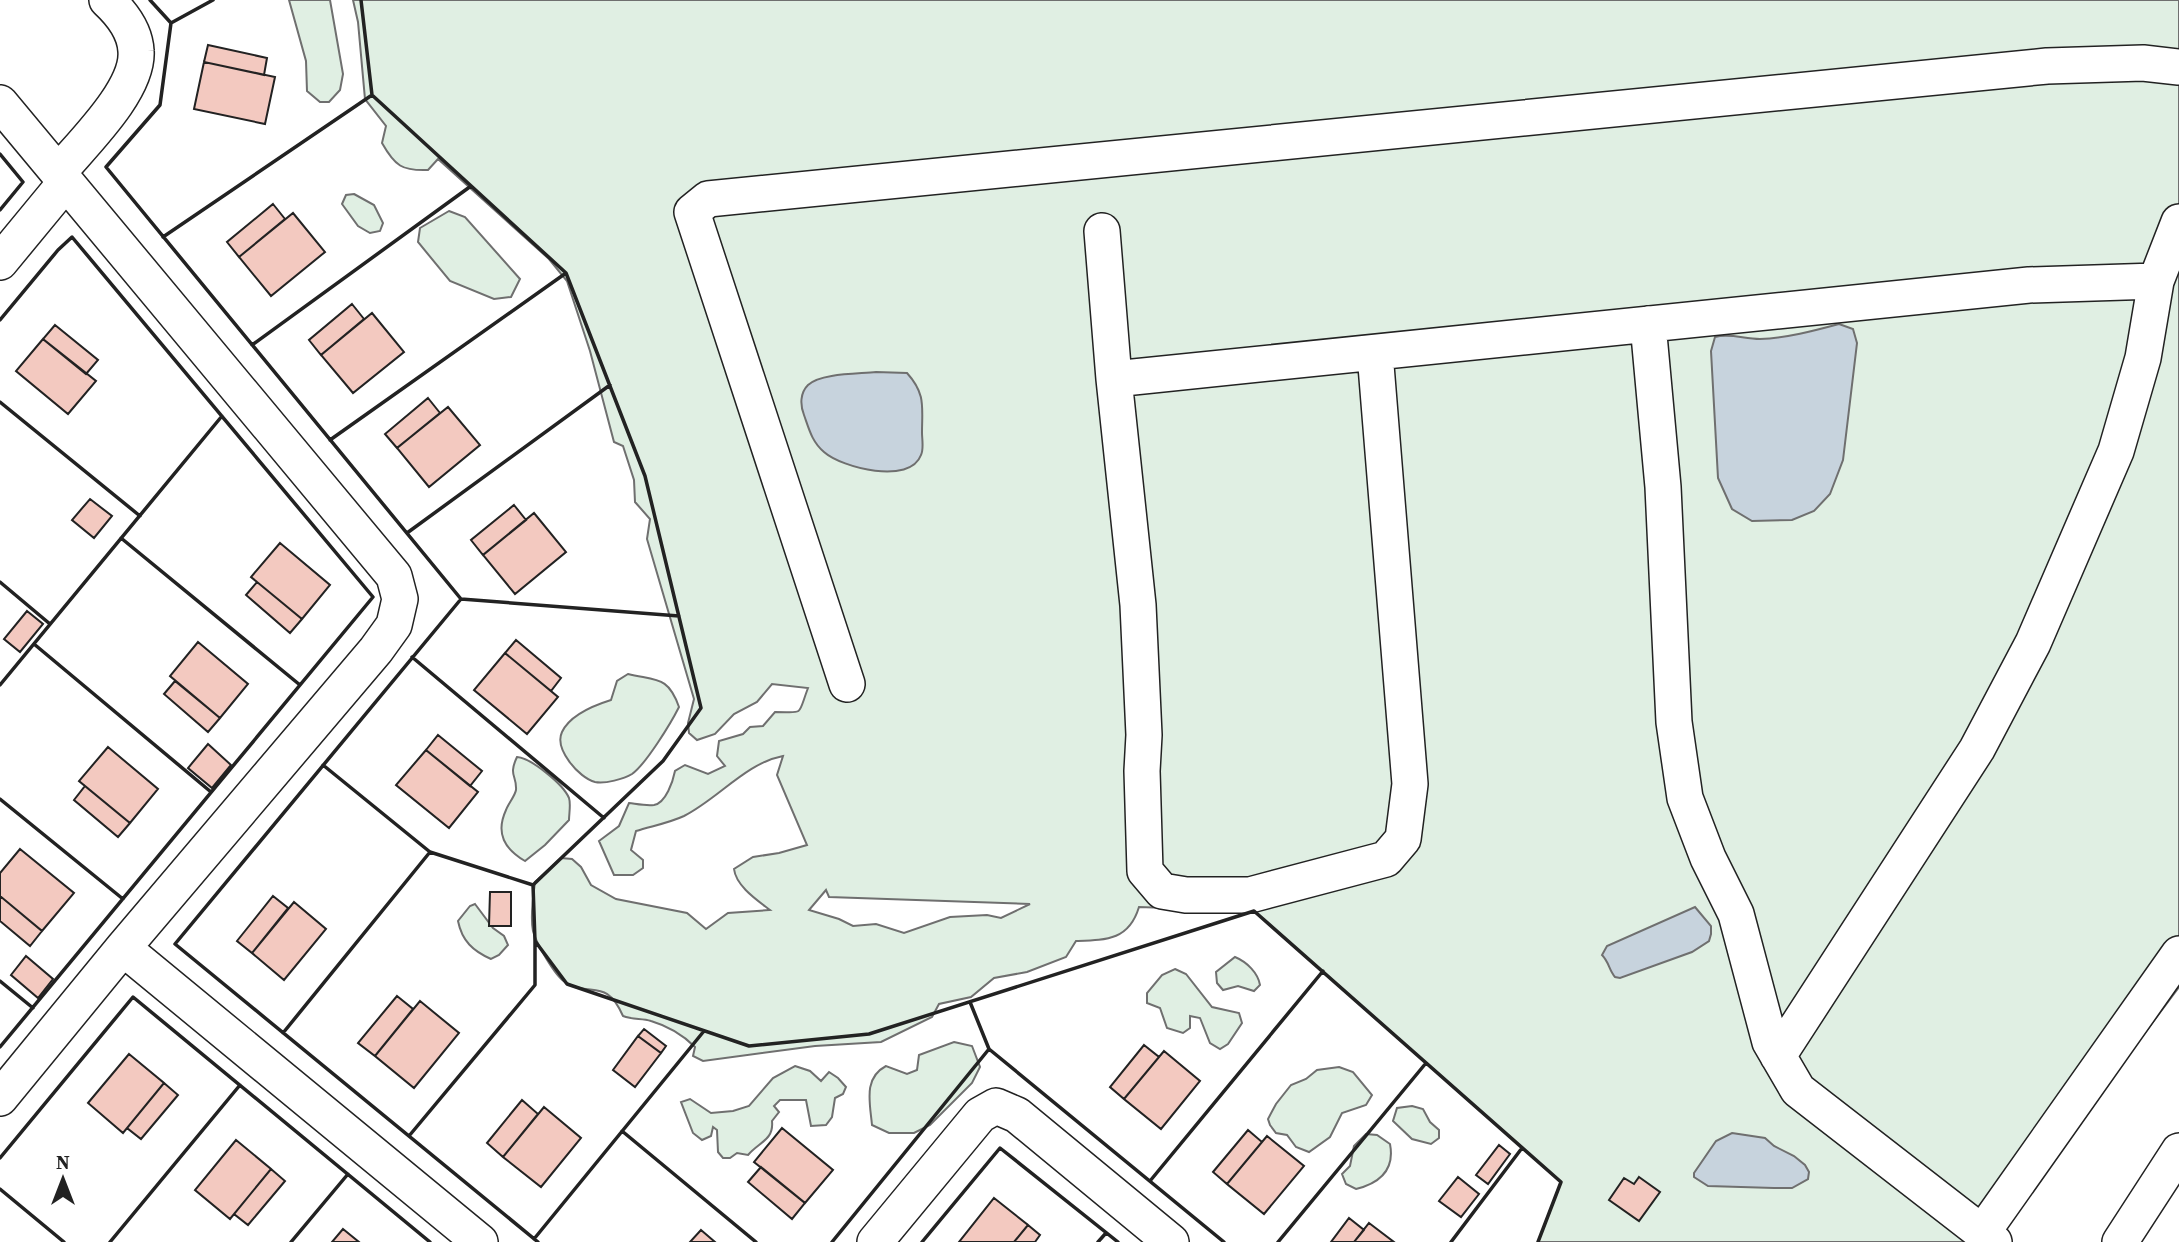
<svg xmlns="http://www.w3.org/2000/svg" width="2179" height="1242" viewBox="0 0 2179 1242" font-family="'Source Serif 4',serif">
	<rect width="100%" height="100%" fill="#fff"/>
	<path fill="#e0efe3" stroke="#6f6f6f" stroke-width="2" fill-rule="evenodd" d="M289 0H330L343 74 340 90 329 102H320L307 91 306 61Z
		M353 0H2179V987L1989 1242H1538L1561 1182 1254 911 1139 907C1129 940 1107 940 1076 941L1066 957 1027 972 994 978 971 997 939 1004 932 1017 881 1042 815 1046 703 1061 693 1056 695 1047C683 1035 668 1026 651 1021 642 1018 633 1020 623 1016 606 977 591 998 565 982 555 976 536 943 533 931 530 916 533 897 535 882L561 858 572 859 581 867 591 885 616 899 687 913 706 929 728 913 770 910C757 900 736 886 734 869L753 857 779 853 807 845 777 775 783 756C746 763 718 799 684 816 669 823 652 826 636 831L631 850 643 860V868L633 875H614L599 841 619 826 629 803C637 804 646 806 654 805 666 803 673 781 675 771L685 765 708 774 725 766 717 756 719 741 743 734 750 727 763 726 775 712C805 712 797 717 808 688L772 684 757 702 734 714 715 734 697 740 689 733 688 723 694 699 647 539 650 519 635 502 634 480 623 446 614 442 590 351 567 281 549 259 438 159 428 170C402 171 395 166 382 143L386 126 365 99 358 22ZM826 890 829 897 1030 904 1001 918 987 915 950 917 904 933 876 924 853 926 839 919 809 910Z
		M354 194 374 205 383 223 380 231 370 233 358 226 342 204 346 195Z
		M449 211 465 217 520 279 511 297 494 299 450 281 418 242 420 228Z
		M628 674C657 681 668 676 679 707 671 723 646 764 632 774 624 779 605 784 595 782 579 778 554 749 562 732 570 715 595 705 611 700L617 681Z
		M517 757C531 758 563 784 569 798 571 804 569 814 569 820L545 845 525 861C505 849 495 834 506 810 508 804 515 796 516 790 517 775 508 776 517 757Z
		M475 904 493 928 504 936 508 945 499 955 491 959C473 951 462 941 458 921L470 906Z
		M1235 957C1247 962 1258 973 1260 985L1254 991 1238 986 1223 990 1217 983 1216 972Z
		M1175 969 1186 974 1212 1007 1239 1013 1242 1023 1228 1044 1220 1049 1210 1043 1200 1018 1190 1016V1028L1183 1033 1167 1028 1160 1008 1147 1003V993L1162 975Z
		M954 1042 972 1046 980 1067 972 1083 930 1125 914 1133H889L872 1125C870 1103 863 1078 886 1066L907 1074 917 1070 919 1055Z
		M795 1066 810 1071 821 1081 829 1072 838 1078 846 1087 843 1094 835 1098 832 1117 826 1125 811 1126 806 1100H780L774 1106 779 1112 772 1121C774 1140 759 1142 748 1155L737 1153 730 1158H723L718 1152 717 1130 713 1127 711 1136 702 1140 693 1133 681 1102 690 1099 711 1113 733 1111 749 1106 773 1078Z
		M1339 1067 1353 1072 1372 1095 1366 1105 1342 1113 1330 1137 1309 1152 1296 1147 1287 1135 1276 1133 1270 1125 1268 1119 1276 1104 1291 1085 1306 1079 1317 1070Z
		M1412 1106 1423 1109 1430 1122 1439 1130V1138L1431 1144 1412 1139 1393 1121 1397 1108Z
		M1366 1134 1377 1135 1390 1144C1395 1170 1380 1183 1356 1189L1346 1184 1342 1174 1350 1166 1354 1146Z"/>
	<path fill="#c7d3dd" stroke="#6f6f6f" stroke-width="2" d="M1839 324 1853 329 1857 343 1843 460 1830 494 1814 511 1792 520 1752 521 1732 509 1718 478 1711 351 1715 337C1730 333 1744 339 1760 339 1787 338 1813 331 1839 324Z
		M876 372 907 373C926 394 922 407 922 433 922 439 924 449 921 455 910 485 842 468 824 452 812 442 809 429 804 415 800 405 800 393 808 385 821 373 859 374 876 372Z
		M1695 907 1711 926V934L1709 941 1692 952 1620 978 1615 977C1609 970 1609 962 1602 955L1607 946Z
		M1732 1133 1765 1138 1774 1146 1794 1156 1805 1165 1809 1172 1808 1179 1792 1188H1774L1708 1186 1694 1177V1173L1716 1141Z"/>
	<path fill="#f3c9c0" stroke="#222" stroke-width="2" d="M208 45 267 58 264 75 204 62Z
		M204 62 275 77 265 124 194 109Z
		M273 204 285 219 239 257 227 242Z
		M293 213 325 252 271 296 239 257Z
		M352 304 364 319 321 355 309 340Z
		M372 313 404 352 353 393 321 355Z
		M55 325 98 360 86 374 43 339Z
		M43 339 96 381 68 414 16 371Z
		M428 398 440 413 397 448 385 434Z
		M448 407 480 445 429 487 397 448Z
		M90 499 112 516 94 538 72 520Z
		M514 505 526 520 483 555 471 540Z
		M534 513 566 552 515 594 483 555Z
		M280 543 330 585 302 619 251 577Z
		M257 582 302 619 290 633 246 595Z
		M27 611 43 624 20 652 4 639Z
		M516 640 561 678 551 691 505 653Z
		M198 642 248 684 220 718 170 676Z
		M505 653 558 697 527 734 474 690Z
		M175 681 220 718 208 732 164 694Z
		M438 735 482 771 470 786 426 750Z
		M208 744 231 765 212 788 188 768Z
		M108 747 158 789 130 823 79 781Z
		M426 750 478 792 449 828 396 785Z
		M85 786 130 823 118 837 74 800Z
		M20 849 74 893 42 931 0 896V873Z
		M490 892H511V926H489Z
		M0 896 42 931 30 946 0 921Z
		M273 896 288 908 252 953 237 941Z
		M294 902 326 929 284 980 252 953Z
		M26 956 53 979 38 998 11 975Z
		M397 996 413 1009 375 1056 358 1043Z
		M420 1001 459 1033 414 1088 375 1056Z
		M644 1029 666 1046 661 1053 638 1036Z
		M638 1036 661 1053 635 1087 613 1070Z
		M1144 1045 1159 1057 1124 1099 1110 1087Z
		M1164 1051 1200 1081 1161 1129 1124 1099Z
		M129 1054 164 1083 123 1133 88 1103Z
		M164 1083 178 1095 141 1139 127 1128Z
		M522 1100 538 1114 503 1157 487 1143Z
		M544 1107 581 1138 541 1187 503 1157Z
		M782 1128 833 1170 805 1203 754 1162Z
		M1248 1130 1262 1142 1227 1184 1213 1172Z
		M1267 1136 1304 1166 1264 1214 1227 1184Z
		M236 1140 271 1169 230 1219 195 1190Z
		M1499 1145 1510 1154 1488 1184 1476 1175Z
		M761 1167 805 1203 792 1219 748 1182Z
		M271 1169 285 1181 248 1225 234 1214Z
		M1458 1177 1479 1194 1461 1217 1439 1201Z
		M1639 1177 1660 1192 1639 1221 1609 1200 1624 1178 1634 1184Z
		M994 1198 1028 1225 1014 1242H959Z
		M1349 1218 1364 1230 1354 1242H1331Z
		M1369 1223 1394 1242H1354Z
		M1028 1225 1040 1235 1035 1242H1014Z
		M343 1229 359 1242H332Z
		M701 1230 715 1242H690Z"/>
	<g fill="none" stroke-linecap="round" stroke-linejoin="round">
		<defs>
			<path id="minor" d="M0 103 394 576 400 599 394 625 376 650 123 948 0 1098
				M58 173C82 144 139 90 136 51 135 31 121 13 107 0
				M1102 231 1114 379 1138 605 1144 735 1142 771 1145 871 1162 891 1186 895H1250L1386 859 1403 839 1410 784 1375 353
				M0 262 66 182
				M1648 324 1663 487 1674 722 1685 798 1708 858 1736 914 1770 1042 1798 1090 1994 1242
				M1114 379 2029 285 2156 281 2179 222
				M847 684 692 212 708 199 2047 66 2143 63 2179 67
				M123 948 480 1242
				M1778 1056 1977 749 2033 643 2116 451 2143 358 2156 281
				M1982 1233 2179 954
				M875 1242 980 1115 996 1106 1017 1115 1171 1242
				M2120 1242 2179 1151"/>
		</defs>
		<use href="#minor" stroke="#222" stroke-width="38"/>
		<use href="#minor" stroke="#fff" stroke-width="35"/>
		<path stroke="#222" stroke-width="3.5" d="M150 0 171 23 160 105 106 167 461 599 175 944 538 1242
			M361 0 372 95 566 273 645 476 701 708 663 761 533 885 535 941 567 984 749 1046 869 1034 1254 911 1561 1182 1538 1242
			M171 23 213 0
			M0 154 23 182 0 210
			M163 237 372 95
			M0 320 58 250 72 237 373 597 0 1047
			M252 345 471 186
			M0 402 140 516
			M330 440 566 273
			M407 533 610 385
			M121 538 300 685
			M0 582 50 624
			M461 599 679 616
			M34 644 211 792
			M412 657 604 818
			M0 685 222 416
			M323 765 430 852 533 885
			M0 799 123 899
			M0 981 33 1008
			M970 1002 989 1049
			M283 1033 430 852
			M622 1131 756 1242
			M409 1136 535 985V941
			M0 1158 133 997 430 1242
			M1150 1181 1323 971
			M0 1189 64 1242
			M534 1239 704 1031
			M110 1242 240 1085
			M291 1242 348 1174
			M832 1242 989 1049 1224 1242
			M922 1242 1000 1148 1118 1242
			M1098 1242 1106 1233
			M1278 1242 1426 1063
			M1451 1242 1522 1148"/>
	</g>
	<g transform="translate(63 1179)" stroke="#ffffff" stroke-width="5" paint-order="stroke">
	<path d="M0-5L12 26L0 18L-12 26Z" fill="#222222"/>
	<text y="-10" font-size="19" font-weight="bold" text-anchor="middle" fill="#222222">N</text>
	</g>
</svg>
